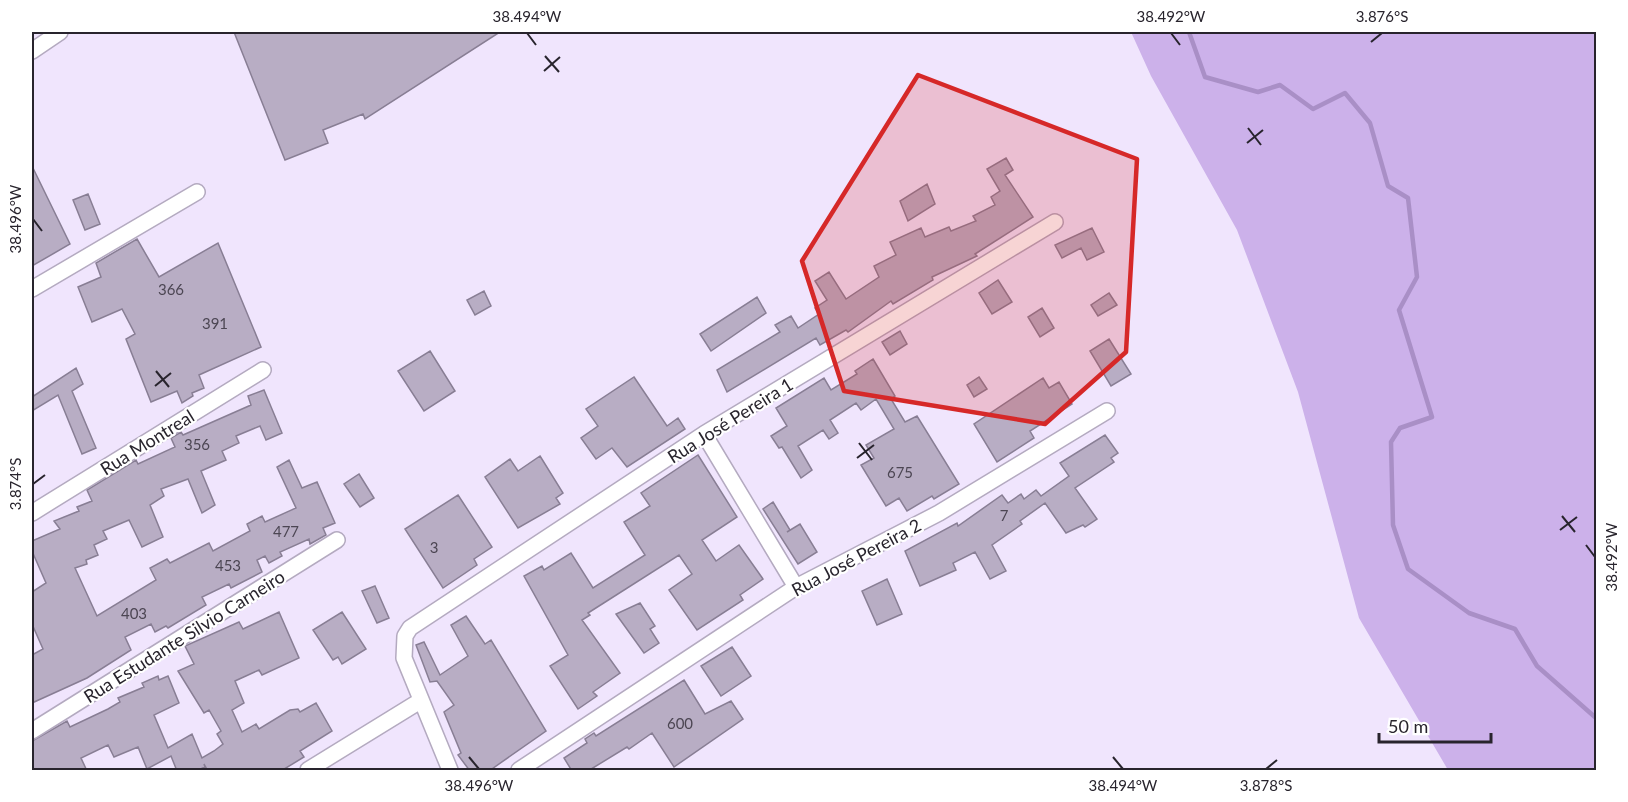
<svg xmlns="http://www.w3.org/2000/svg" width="1628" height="802" viewBox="0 0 1628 802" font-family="Lato,sans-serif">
	<rect width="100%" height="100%" fill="#f0e5fd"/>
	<path fill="#ccb1ea" d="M1131 32H1596V770H1448L1359 618 1298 392 1237 230 1151 76Z"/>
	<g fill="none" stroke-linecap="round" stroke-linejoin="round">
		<path stroke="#a98fc6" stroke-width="4.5" d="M1189 32 1205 77 1258 92 1280 85 1313 109 1345 93 1370 123 1388 186 1408 198 1417 277 1399 310 1432 417 1400 428 1391 442 1393 525 1408 569 1469 613 1515 629 1537 666 1596 718"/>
	</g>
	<path fill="#b8adc4" stroke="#887e94" stroke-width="1.5" d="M234 32H500L365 119 363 114 323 130 328 143 285 160Z
		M1006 158 1013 170 1005 175 1033 217 975 254 977 256 932 277 933 280 893 304 891 301 848 332 846 330 820 345 816 338 727 392 717 370 780 332 775 325 791 316 798 328 819 314 815 308 827 300 815 281 829 272 846 299 879 277 874 266 896 255 890 242 921 228 925 237 949 227 951 231 976 221 973 216 995 205 991 197 1000 191 987 169Z
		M32 166 70 244 32 266Z
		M927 184 935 204 908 221 900 201Z
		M88 194 100 224 85 230 73 200Z
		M1092 228 1104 252 1087 260 1081 248 1062 258 1055 245Z
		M137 239 159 277 218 243 261 347 199 375 204 388 192 393 193 396 182 403 177 391 151 402 126 339 135 334 122 309 92 322 78 287 101 277 96 263Z
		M998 280 1012 302 992 314 979 293Z
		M484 291 491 306 475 315 467 300Z
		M1109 293 1117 305 1098 316 1091 305Z
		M757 297 766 313 711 351 700 334Z
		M1042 308 1054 328 1040 337 1028 317Z
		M900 331 907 344 890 355 882 342Z
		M1109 339 1131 374 1111 386 1090 351Z
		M430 351 455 391 424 411 398 371Z
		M873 359 895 396 891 399 905 422 917 416 959 484 934 499 932 496 907 511 899 498 886 506 861 465 874 458 866 445 894 429 876 399 861 410 856 403 830 420 838 433 829 439 823 430 798 446 812 470 801 478 782 447 779 448 771 436 787 426 776 408 824 378 831 390 857 374 855 371Z
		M76 368 83 384 72 391 96 448 82 454 58 395 32 411V397Z
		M634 377 667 426 678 418 685 429 627 467 612 448 596 459 581 438 598 426 586 409Z
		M979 377 987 389 974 397 967 385Z
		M1043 378 1049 388 1059 382 1072 404 1030 431 1034 438 997 462 974 424Z
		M264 390 282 433 266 440 260 426 236 436 239 443 222 451 226 460 201 471 215 505 202 513 188 479 161 489 164 496 150 505 163 537 142 547 129 520 103 531 107 539 94 545 98 555 86 560 87 564 75 568 97 616 156 580 150 568 167 559 170 563 209 543 213 551 250 531 247 524 262 516 265 522 296 508 277 467 289 460 302 488 317 482 335 523 323 528 326 535 310 544 309 539 280 552 282 556 269 563 265 556 257 560 262 572 231 588 229 584 202 597 206 605 168 628 166 626 155 632 151 624 125 637 131 650 87 678 32 703V655L43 649 32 624V592L46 583 32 551V541L60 529 54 521 79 511 77 507 92 501 87 490 136 460 138 464 175 447 171 438 181 432 183 435 251 405 248 396Z
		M1105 435 1118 453 1111 458 1114 462 1075 488 1097 519 1085 527 1083 525 1066 533 1045 503 1020 521 1022 524 992 545 1006 571 990 579 975 552 953 563 956 570 920 586 905 551 957 523 958 526 1002 495 1008 503 1021 494 1024 499 1036 490 1041 496 1069 476 1060 463Z
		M698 455 737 517 702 540 716 561 739 545 763 579 740 595 743 600 697 630 669 590 692 574 679 555 588 613 590 615 582 620 620 673 593 692 597 696 578 709 550 666 568 655 524 576 542 566 544 570 571 553 593 588 645 555 624 522 650 506 641 493Z
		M540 456 563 493 556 498 560 504 518 528 485 477 510 459 518 471Z
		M359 474 374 498 360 507 344 484Z
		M458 495 492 547 474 559 477 565 443 588 405 529Z
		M773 502 790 530 787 532 800 524 817 552 798 564 763 509Z
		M887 579 902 614 877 625 862 591Z
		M375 586 389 618 377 623 362 591Z
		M640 603 655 626 650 629 659 643 644 653 616 614Z
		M279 612 299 658 262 675 259 670 235 681 244 703 232 710 242 732 256 724 259 729 290 710 298 709 300 712 316 703 332 731 300 751 304 757 281 771H208L204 764 205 767 196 771H177L171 756 147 769 138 747 114 757 108 745 81 758 87 771H32V741L67 721 70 727 108 709 120 702 118 698 144 687 142 683 158 676 159 680 168 676 179 703 154 715 168 748 192 734 202 758 214 751 223 744 217 734 221 731 209 710 204 713 178 671 194 664 185 646 239 622 243 629Z
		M342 612 366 649 342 664 338 657 333 660 313 630Z
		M466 616 485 644 491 640 546 731 489 771H470L458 755 461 753 444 712 454 705 437 681 430 682 416 645 424 642 440 675 468 656 451 625Z
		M732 647 751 676 721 696 701 666Z
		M684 680 705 714 731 701 743 719 674 767 652 733 629 749 627 747 588 771H572L564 758 587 743 585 739 594 733 596 736Z"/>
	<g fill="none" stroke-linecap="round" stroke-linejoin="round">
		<defs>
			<path id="minor" d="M32 51 60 32
				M32 289 197 192
				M704 434 796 587
				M32 513 263 370
				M32 731 337 540
				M308 770 420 701
				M450 770 404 658 405 636 410 628 704 434 1055 222
				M519 770 796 587 939 513 1107 411"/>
		</defs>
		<use href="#minor" stroke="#b4aac0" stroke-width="18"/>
		<use href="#minor" stroke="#fff" stroke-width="15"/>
	</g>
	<path fill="#d62828" fill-opacity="0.2" stroke="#d62828" stroke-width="4.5" stroke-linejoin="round" d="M918 75 1137 159 1126 352 1045 424 844 391 802 261Z"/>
	<path fill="none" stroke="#28242d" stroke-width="2" d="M527 33 536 45M1171 33 1180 45M1371 42 1382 33M545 56 559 72M544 71 560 57M1248 128 1261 145M1247 143 1263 130M33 219 42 231M156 371 169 387M155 386 171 373M859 443 872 460M857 458 874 445M33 484 45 475M1562 516 1575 532M1560 530 1577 517M1586 545 1595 557M469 757 479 769M1113 757 1123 769M1266 769 1277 760"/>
	<g text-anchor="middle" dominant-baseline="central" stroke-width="4.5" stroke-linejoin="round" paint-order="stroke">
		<g font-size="15" fill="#4c4653">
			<text x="171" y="289">366</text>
			<text x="215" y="323">391</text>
			<text x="197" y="444">356</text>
			<text x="900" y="472">675</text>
			<text x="1004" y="515">7</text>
			<text x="286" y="531">477</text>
			<text x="434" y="547">3</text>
			<text x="228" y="565">453</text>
			<text x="134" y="613">403</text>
			<text x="680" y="723">600</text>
		</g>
		<g font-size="18" fill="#28242d" stroke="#fff">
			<text transform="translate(730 420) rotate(-32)">Rua José Pereira 1</text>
			<text transform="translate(147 442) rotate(-32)">Rua Montreal</text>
			<text transform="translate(856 557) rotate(-28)">Rua José Pereira 2</text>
			<text transform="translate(184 636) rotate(-32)">Rua Estudante Silvio Carneiro</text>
		</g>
	</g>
	<rect width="1628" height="802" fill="none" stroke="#ffffff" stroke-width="66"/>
	<path d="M1379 733v9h112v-9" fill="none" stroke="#28242d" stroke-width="3"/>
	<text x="1388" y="733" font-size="18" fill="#28242d" stroke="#ffffff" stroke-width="4.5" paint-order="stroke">50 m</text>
	<rect x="33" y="33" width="1562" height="736" fill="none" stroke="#28242d" stroke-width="2"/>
	<g font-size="15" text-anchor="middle" fill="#28242d">
		<text x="527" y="22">38.494°W</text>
		<text x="1171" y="22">38.492°W</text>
		<text x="1382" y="22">3.876°S</text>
		<text transform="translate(16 219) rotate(-90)" y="5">38.496°W</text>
		<text transform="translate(16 484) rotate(-90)" y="5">3.874°S</text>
		<text transform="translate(1612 557) rotate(-90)" y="5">38.492°W</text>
		<text x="479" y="791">38.496°W</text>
		<text x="1123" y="791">38.494°W</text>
		<text x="1266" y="791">3.878°S</text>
	</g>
</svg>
